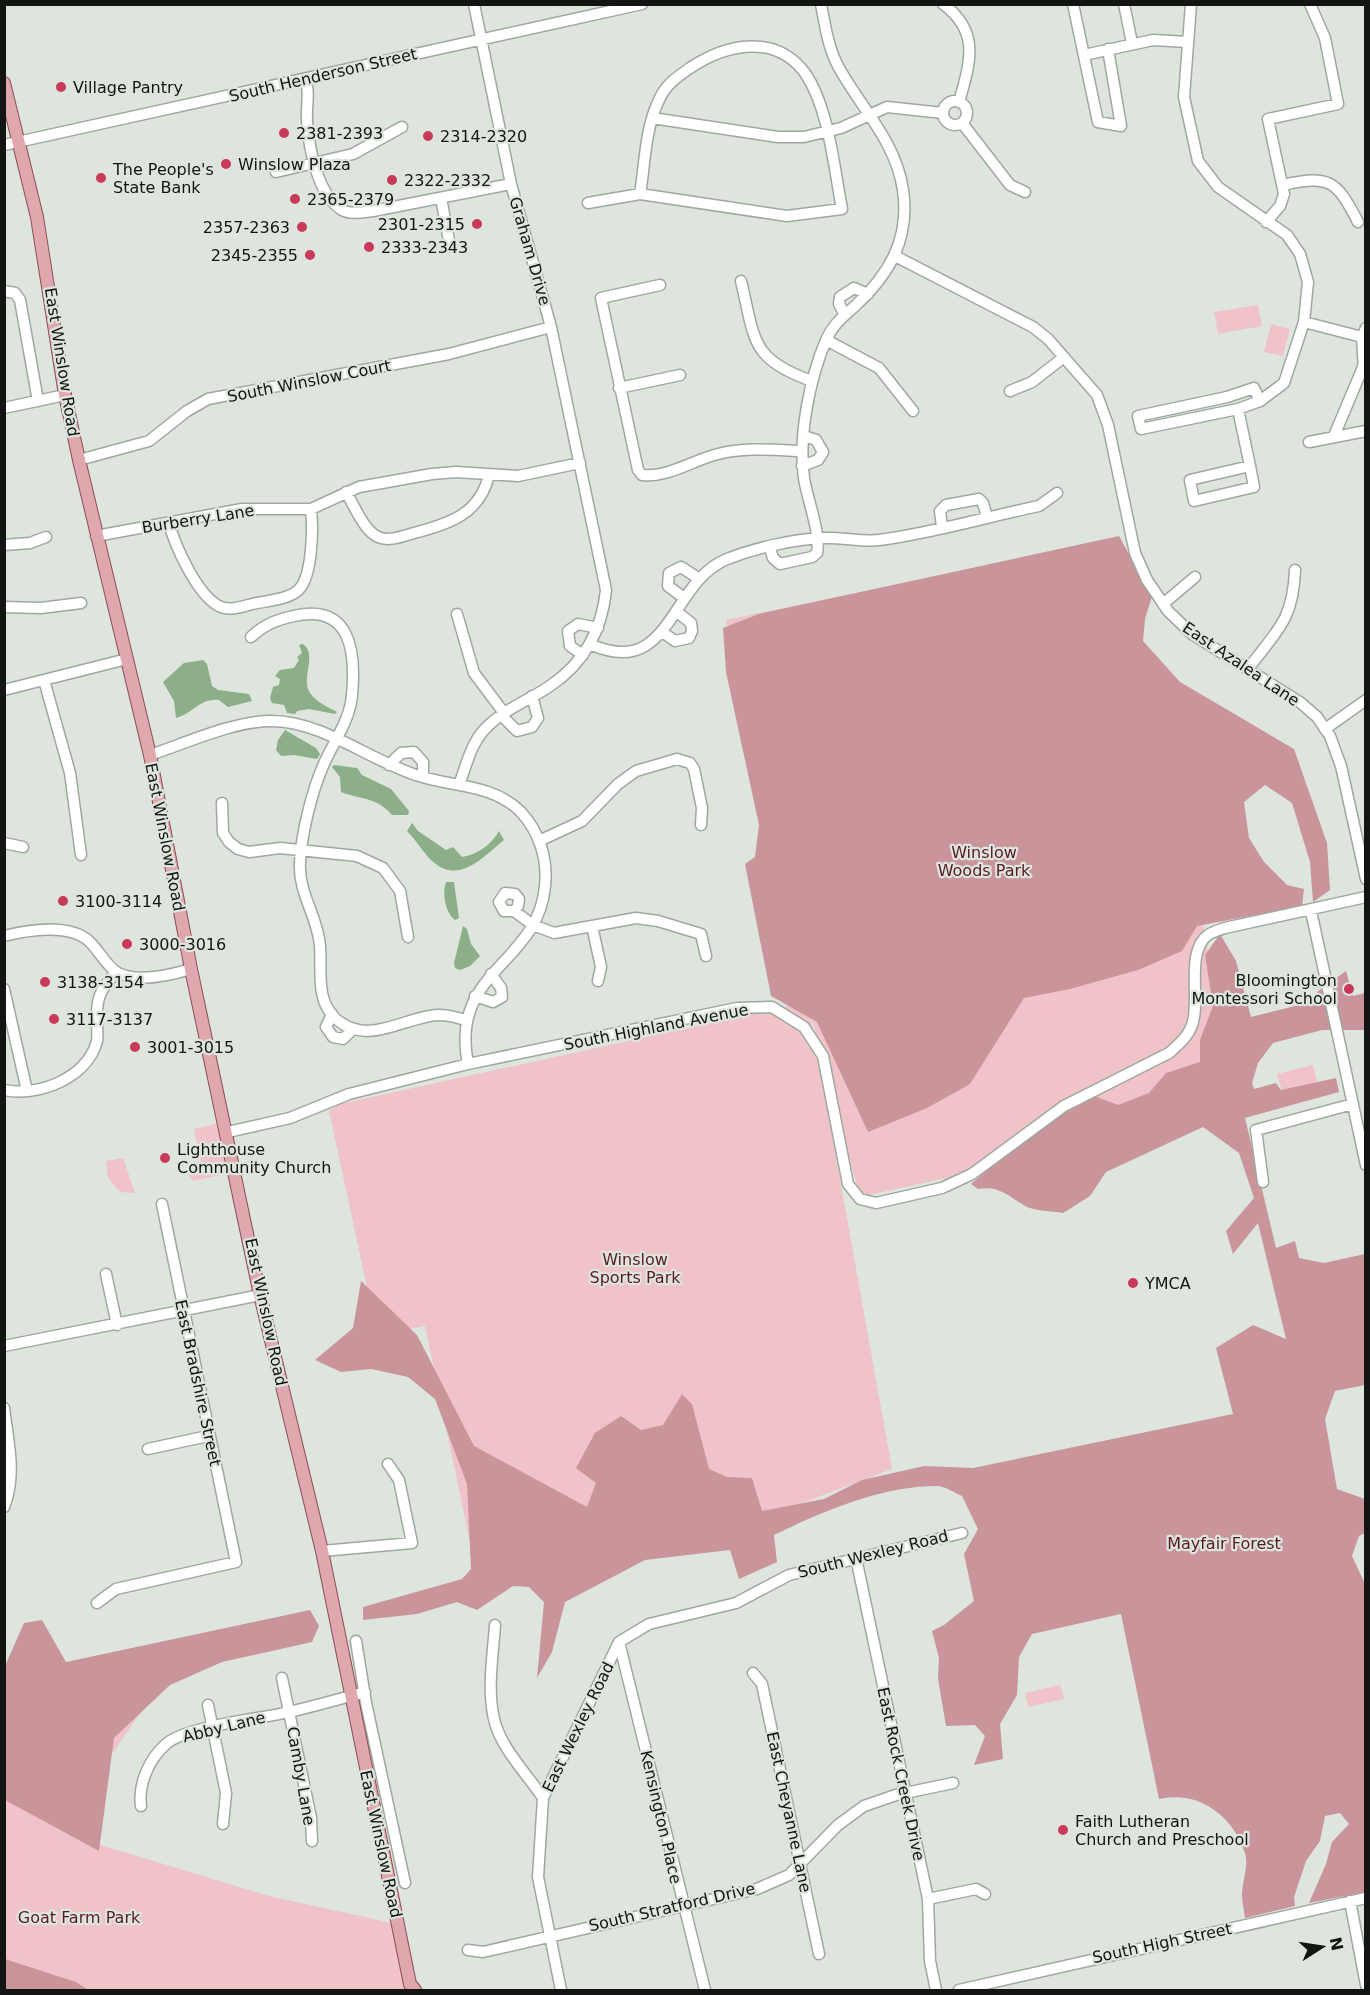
<svg xmlns="http://www.w3.org/2000/svg" width="1370" height="1995" viewBox="0 0 1370 1995" font-family="'DejaVu Sans',sans-serif">
	<rect width="100%" height="100%" fill="#dde5dc"/>
	<path fill="#efc3c7" d="M1258 305 1262 326 1218 334 1214 312Z
		M1271 324 1290 329 1283 356 1264 352Z
		M1121 538 1243 1113 860 1197 810 1012 892 1469 726 1532 477 1576 425 1326 377 1334 329 1111 340 1104 807 1002 726 620Z
		M1313 1065 1317 1082 1282 1091 1277 1074Z
		M215 1124H218L229 1166 221 1175 193 1181 187 1171 202 1167 194 1129Z
		M123 1158 135 1193 120 1192 108 1178 106 1161Z
		M1060 1685 1064 1699 1028 1707 1025 1693Z
		M157 1689 109 1758 94 1843 269 1896 392 1923 408 1990H5L4 1693Z"/>
	<path fill="#c9959a" d="M1119 536 1152 596 1145 619 1143 641 1180 682 1294 749 1327 843 1330 890 1313 902 1310 862 1292 803 1265 785 1244 802 1249 838 1264 862 1287 885 1304 889 1302 906 1197 926 1182 951 1138 970 1070 989 1024 998 970 1084 927 1108 868 1132 817 1022 771 996 745 864 755 857 759 825 726 672 723 628 759 614Z
		M1220 934 1236 961 1251 1017 1319 1000 1317 992 1346 971 1353 996 1365 993V1030H1322L1273 1043 1258 1063 1252 1083 1254 1089 1276 1083 1281 1090 1336 1078 1339 1092 1245 1118 1276 1248 1295 1241 1299 1258 1324 1263 1365 1254V1385L1335 1391 1325 1419 1337 1489 1365 1499V1533L1359 1536 1352 1556 1366 1586 1365 1892 1309 1903 1326 1864 1332 1842 1349 1824 1340 1813 1325 1816 1320 1841 1306 1861 1294 1897 1295 1906 1245 1918C1244 1910 1242 1902 1242 1895 1242 1882 1249 1865 1245 1853 1233 1815 1198 1790 1159 1799L1121 1614 1032 1634 1019 1657 1017 1695 1000 1724 1003 1759 974 1765 985 1736 975 1725 946 1726 938 1679 939 1658 932 1631 944 1625 974 1601 964 1554 978 1529 962 1496C955 1493 945 1486 937 1486 881 1486 824 1511 774 1535L777 1562 739 1579 730 1550 645 1560 565 1602 552 1652 537 1678 544 1602 529 1587 513 1586 477 1610 457 1602 417 1614 363 1620V1607L462 1579 471 1569 467 1484 435 1399 408 1377 371 1369 341 1372 315 1360 353 1328 361 1281 417 1335 474 1446 587 1507 596 1483 576 1468 595 1433 621 1416 641 1430 663 1425 682 1394 692 1404 709 1469 727 1477 752 1478 762 1511 824 1499 862 1480 924 1466 973 1468 1233 1414 1216 1348 1253 1325 1286 1339 1258 1223 1233 1254 1226 1231 1254 1198 1239 1153 1203 1127 1106 1172 1090 1196 1063 1213C1052 1211 1035 1211 1025 1206 1008 1196 999 1185 978 1189L971 1184 1037 1128 1094 1096 1118 1105 1149 1093 1166 1073 1200 1062V1040L1213 1006 1205 955Z
		M310 1610 319 1626 312 1642 222 1662 170 1685 114 1738 99 1851 5 1800V1666L24 1623 42 1620 66 1662Z
		M5 1959 76 1982 88 1990H5Z"/>
	<path fill="#8cae89" d="M303 644C318 655 300 679 310 693 316 702 328 707 337 712L335 714 309 709 297 711 295 714 287 713 284 705 272 703 270 698 273 687 279 685 280 679 275 676 280 670 294 668 299 660 297 657 302 653 299 645Z
		M203 660 207 664 212 686 218 690 249 694 252 701 228 707 219 700C199 698 193 714 176 718L174 701 163 682 184 663Z
		M285 730 316 748 320 754 317 759 294 755 281 756 276 750 278 740Z
		M334 765 357 768 362 775 391 789 409 811 408 815H392C377 797 362 800 341 792L340 777 332 767Z
		M412 823 418 831 446 850 453 847 462 857C477 855 492 844 499 831L504 840C482 858 458 886 431 860 423 852 416 840 407 831Z
		M446 882H454L459 918 455 920C445 912 442 894 446 882Z
		M463 926 467 929 471 944 480 956 470 966 460 970 455 968 454 963Z"/>
	<g fill="none" stroke-linecap="round" stroke-linejoin="round">
		<defs>
			<path id="minor" d="M943 4C981 32 970 63 959 102
				M1073 4 1098 122 1121 126 1108 49
				M1124 4 1132 43
				M1191 4 1184 97 1198 161 1218 187 1287 235 1300 254 1308 282 1304 322 1284 383 1260 401 1238 409 1141 429 1138 416 1227 397 1254 388 1260 401
				M1084 55 1153 40 1188 42
				M306 80C310 94 306 106 307 121 309 148 317 194 342 210 351 215 363 212 373 211L511 184
				M943 113a12 12 0 1 1 24 0a12 12 0 1 1-24 0Z
				M652 118 778 137H804L841 128 887 107 943 113
				M962 123 1010 185 1025 192
				M4 145 642 4
				M276 172 353 154 402 127
				M1282 185C1329 175 1336 179 1358 222
				M441 198 450 246
				M588 203 640 194 787 216 842 209C834 168 829 108 805 73 775 33 726 44 690 68 677 77 665 85 659 100 645 128 645 164 640 194
				M1266 222 1280 206 1284 194 1268 119 1338 104 1325 38 1310 4
				M895 256 1033 327 1048 339 1097 395 1108 425 1135 553 1147 580 1168 611 1192 634 1301 703 1317 717 1330 736 1341 766 1366 879
				M741 281C755 338 749 359 812 381
				M660 285 601 298 638 470 642 475C668 478 693 460 718 454 746 447 774 450 802 451
				M4 291 15 293 20 300 38 401
				M845 315 839 304 840 297 854 288 868 294
				M1304 322 1362 337
				M826 340 879 368 913 411
				M1364 372 1362 337 1366 328
				M619 388 680 375
				M1010 391 1032 382 1064 357
				M4 408 65 395
				M1238 409 1250 466
				M1334 436 1363 367
				M1309 442 1366 431
				M79 460 149 441 187 411 208 399 449 354 551 327
				M802 466 818 460 823 452 816 440 804 436
				M1250 466 1254 487 1194 501 1190 480Z
				M346 492C354 505 364 531 378 537 389 542 403 536 414 533 449 524 480 514 489 475
				M169 523C175 546 196 592 217 605 227 612 241 607 252 604 266 601 285 600 296 592 313 581 313 528 311 509
				M942 527 940 511 946 505 979 499 983 503 987 517
				M96 536 242 509H311L359 487 432 474 456 472 518 476 580 463
				M4 545 30 543 46 537
				M770 548 773 558 780 564 812 557 817 553C821 533 807 499 804 478 798 436 810 378 826 340 833 324 843 317 855 306 890 274 910 238 903 190 896 141 860 107 838 66 828 47 825 25 821 4
				M684 598 668 586 669 573 681 567 698 578
				M1163 604 1195 577
				M4 607 41 608 81 603
				M457 614 474 673 504 713
				M662 632 675 641 689 638 692 631 691 623 677 612
				M251 637C265 624 276 620 294 616 351 603 356 652 352 695 350 721 333 742 323 766 312 791 301 835 300 863 298 893 318 917 320 946 322 971 315 1000 336 1019 366 1045 398 1021 430 1016 443 1013 454 1017 466 1020
				M592 645C671 679 670 582 727 559 755 548 794 539 824 538 843 537 860 542 879 540 933 533 986 517 1039 506L1057 493
				M583 655 570 646 568 631 578 624 598 628
				M1248 669C1277 630 1293 621 1295 570
				M44 680 70 773 81 855
				M4 690 127 659
				M501 715 517 731 532 727 538 718 532 696
				M1325 729 1366 700
				M150 755C186 743 234 721 271 721 323 721 370 761 419 776 454 787 492 784 520 811 539 831 548 859 545 886 538 965 449 970 468 1064
				M389 765 401 753 414 752 423 762V777
				M459 785C466 766 471 744 484 730 502 710 528 701 550 686 584 663 602 630 606 590L551 327 511 184 474 4
				M222 803 223 833 229 842 238 849 249 852 280 848 357 856 383 868 400 891 408 937
				M539 841 582 821 618 784 636 771 677 759 690 763 694 769 702 808 701 825
				M4 843 23 847
				M514 911 518 906 519 899 515 894 505 893 499 902 504 911H514L533 925 554 933 636 918 658 921 701 934 706 956
				M1311 911 1366 1165
				M592 926 601 967 598 981
				M4 936C28 930 70 923 90 942 99 951 107 967 118 973 138 983 171 975 191 969
				M4 989 27 1091
				M475 996 493 1002 502 997 501 988 491 974
				M332 1014 326 1027 333 1037 343 1039 353 1029
				M4 1090C39 1097 87 1078 97 1041 98 1036 97 1028 97 1022 96 997 100 991 116 972
				M228 1132 290 1118 349 1094 468 1064 737 1008 772 1007 804 1027 823 1056 848 1184 860 1199 876 1203 942 1188 972 1174 1064 1106 1169 1053C1178 1045 1188 1037 1192 1025 1201 1001 1185 951 1208 935 1212 932 1219 930 1225 928L1366 897
				M1263 1182 1256 1130 1353 1104
				M106 1274 117 1325
				M4 1346 260 1295
				M4 1408C8 1441 17 1475 4 1507
				M148 1449 208 1436
				M322 1551 412 1543 399 1480 388 1464
				M856 1558 928 1899 930 1961 936 1990
				M97 1603 116 1589 236 1562 162 1204
				M495 1625C493 1655 487 1689 494 1719 500 1747 527 1774 543 1798
				M356 1641 366 1703 405 1883
				M619 1642 705 1990
				M753 1673 762 1684 819 1954
				M282 1678 311 1818 312 1841
				M208 1705 226 1793 223 1824
				M141 1806C138 1784 149 1759 166 1744 187 1726 260 1719 289 1712 315 1706 340 1699 365 1692
				M928 1899 976 1889 985 1894
				M1350 1901 1366 1985
				M468 1950 483 1952 757 1889 789 1875 838 1825 864 1806 896 1795 953 1783
				M561 1990 538 1877 543 1798 619 1642 649 1624 736 1603 789 1575 962 1533
				M959 1990 1366 1898"/>
			<path id="major" d="M4 83 37 217 65 395 79 460 150 755 191 969 260 1295 322 1551 410 1984 415 1990"/>
		</defs>
		<use href="#minor" stroke="#9fa89f" stroke-width="13"/>
		<use href="#major" stroke="#8a4e55" stroke-width="14"/>
		<use href="#minor" stroke="#fff" stroke-width="10"/>
		<use href="#major" stroke="#e0a7af" stroke-width="12"/>
	</g>
	<g fill="#c9395a" stroke="#dde5dc" stroke-width="2">
		<circle cx="61" cy="87" r="6"/>
		<circle cx="284" cy="133" r="6"/>
		<circle cx="428" cy="136" r="6"/>
		<circle cx="226" cy="164" r="6"/>
		<circle cx="101" cy="178" r="6"/>
		<circle cx="392" cy="180" r="6"/>
		<circle cx="295" cy="199" r="6"/>
		<circle cx="477" cy="224" r="6"/>
		<circle cx="302" cy="227" r="6"/>
		<circle cx="369" cy="247" r="6"/>
		<circle cx="310" cy="255" r="6"/>
		<circle cx="63" cy="901" r="6"/>
		<circle cx="127" cy="944" r="6"/>
		<circle cx="45" cy="982" r="6"/>
		<circle cx="1349" cy="989" r="6"/>
		<circle cx="54" cy="1019" r="6"/>
		<circle cx="135" cy="1047" r="6"/>
		<circle cx="165" cy="1158" r="6"/>
		<circle cx="1133" cy="1283" r="6"/>
		<circle cx="1063" cy="1830" r="6"/>
	</g>
	<g text-anchor="middle" dominant-baseline="central" stroke-width="4.5" stroke-linejoin="round" paint-order="stroke">
		<g font-size="16" fill="#121511" stroke="#dde5dc">
			<text transform="translate(323 75) rotate(-13)">South Henderson Street</text>
			<text transform="translate(530 251) rotate(74)">Graham Drive</text>
			<text transform="translate(62 362) rotate(81)">East Winslow Road</text>
			<text transform="translate(309 381) rotate(-11)">South Winslow Court</text>
			<text transform="translate(198 519) rotate(-9)">Burberry Lane</text>
			<text transform="translate(1241 664) rotate(34)">East Azalea Lane</text>
			<text transform="translate(165 837) rotate(79)">East Winslow Road</text>
			<text transform="translate(656 1027) rotate(-11)">South Highland Avenue</text>
			<text transform="translate(266 1312) rotate(78)">East Winslow Road</text>
			<text transform="translate(198 1383) rotate(78)">East Bradshire Street</text>
			<text transform="translate(873 1554) rotate(-14)">South Wexley Road</text>
			<text transform="translate(224 1727) rotate(-14)">Abby Lane</text>
			<text transform="translate(578 1727) rotate(-64)">East Wexley Road</text>
			<text transform="translate(901 1774) rotate(78)">East Rock Creek Drive</text>
			<text transform="translate(301 1776) rotate(80)">Camby Lane</text>
			<text transform="translate(789 1812) rotate(78)">East Cheyanne Lane</text>
			<text transform="translate(661 1817) rotate(77)">Kensington Place</text>
			<text transform="translate(381 1844) rotate(78)">East Winslow Road</text>
			<text transform="translate(672 1907) rotate(-13)">South Stratford Drive</text>
			<text transform="translate(1162 1943) rotate(-12)">South High Street</text>
		</g>
		<g font-size="16" fill="#121511" stroke="#dde5dc" text-anchor="start">
			<text x="73" y="87">Village Pantry</text>
			<text x="296" y="133">2381-2393</text>
			<text x="440" y="136">2314-2320</text>
			<text x="238" y="164">Winslow Plaza</text>
			<text x="113" y="169">The People's<tspan x="113" dy="18">State Bank</tspan></text>
			<text x="404" y="180">2322-2332</text>
			<text x="307" y="199">2365-2379</text>
			<text x="465" y="224" text-anchor="end">2301-2315</text>
			<text x="290" y="227" text-anchor="end">2357-2363</text>
			<text x="381" y="247">2333-2343</text>
			<text x="298" y="255" text-anchor="end">2345-2355</text>
			<text x="75" y="901">3100-3114</text>
			<text x="139" y="944">3000-3016</text>
			<text x="1337" y="980" text-anchor="end">Bloomington<tspan x="1337" dy="18">Montessori School</tspan></text>
			<text x="57" y="982">3138-3154</text>
			<text x="66" y="1019">3117-3137</text>
			<text x="147" y="1047">3001-3015</text>
			<text x="177" y="1149">Lighthouse<tspan x="177" dy="18">Community Church</tspan></text>
			<text x="1145" y="1283">YMCA</text>
			<text x="1075" y="1821">Faith Lutheran<tspan x="1075" dy="18">Church and Preschool</tspan></text>
		</g>
		<g font-size="16" fill="#591926" stroke="#dde5dc">
			<text x="984" y="852">Winslow<tspan x="984" dy="18">Woods Park</tspan></text>
			<text x="635" y="1259">Winslow<tspan x="635" dy="18">Sports Park</tspan></text>
			<text x="1224" y="1543">Mayfair Forest</text>
			<text x="79" y="1917">Goat Farm Park</text>
		</g>
	</g>
	<rect width="1370" height="1995" fill="none" stroke="#121511" stroke-width="12"/>
	<g transform="translate(1322 1947) rotate(78)" stroke="#dde5dc" stroke-width="4.5" paint-order="stroke">
	<path d="M0-4.5L10 22L0 15L-10 22Z" fill="#121511"/>
	<text y="-9" font-size="16" font-weight="bold" text-anchor="middle" fill="#121511">N</text>
	</g>
</svg>
